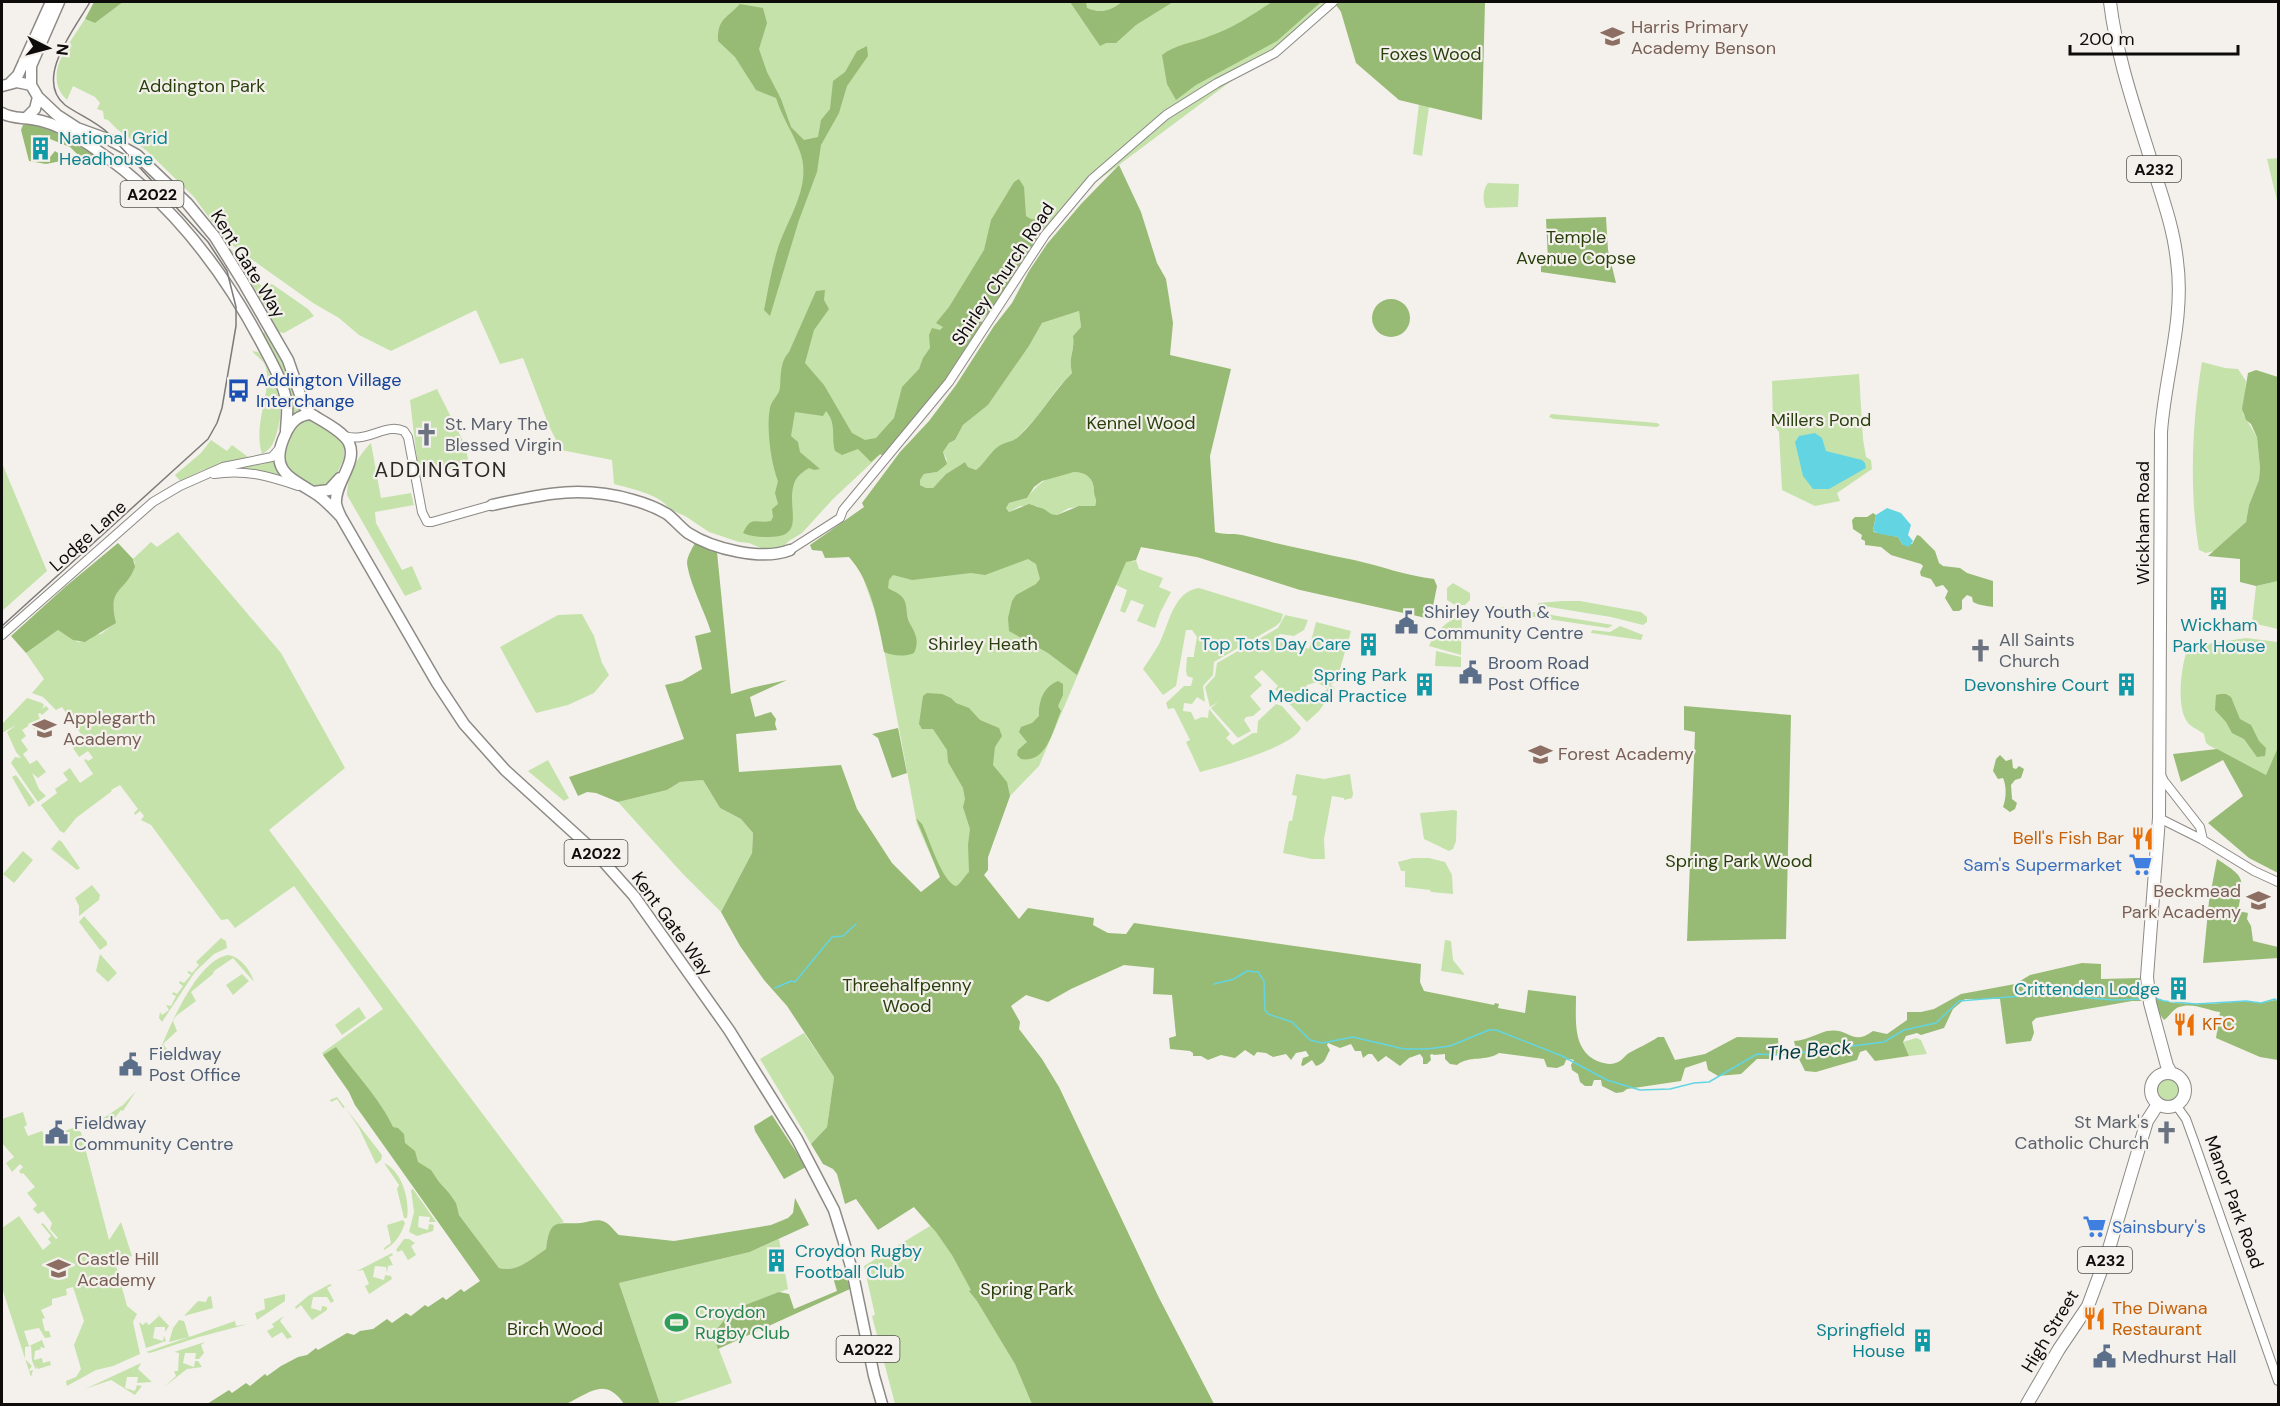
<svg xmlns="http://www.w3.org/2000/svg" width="2280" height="1406" viewBox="0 0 2280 1406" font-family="'DM Sans',sans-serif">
	<rect width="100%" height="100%" fill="#f4f1ec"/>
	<path fill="#c5e2ab" d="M123 2H1332L1318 16 1076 197 881 454 833 499 802 533 789 541 775 554 749 543 739 542 709 532 685 516 669 509C662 495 629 488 614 484L612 460 561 450 549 426 523 358 500 364 476 310 391 351 359 335 339 318 313 303 226 241 194 197 147 151 118 130 108 120 104 119 103 111 97 109 100 103 95 97 73 86 67 100C41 75 70 43 85 19L95 23Z
		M1419 104 1429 107 1422 156 1413 154Z
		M2278 158V205L2267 159Z
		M1488 183 1519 184 1518 207 1486 208C1482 202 1483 188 1488 183Z
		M230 249 249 263 248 265 258 273V283L262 286 267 284H272L308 309 314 316 284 333 278 332 242 265Z
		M1079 311 1081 327 1073 336C1075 351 1068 357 1072 373L1058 388 1036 418 1015 440 994 452 985 463 976 470 968 467 965 462 946 474 933 488H926L920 485V480L924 474 937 472 947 460 943 452 949 443 955 440 963 425 988 405 1029 346 1042 323Z
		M257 325 263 333 267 331 286 366 305 413 291 421Z
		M252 351 258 352 261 356C274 384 287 401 277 432 274 442 272 449 262 454 252 423 274 388 265 365 262 359 256 356 252 351Z
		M2202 362 2225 368 2238 369 2246 381 2243 414 2257 437 2260 468 2259 480 2249 505 2246 522 2214 551 2206 553 2199 550C2189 491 2192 421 2202 362Z
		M1859 374 1863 439 1866 457 1871 460 1872 469 1837 493 1840 501 1815 506 1782 490 1779 432 1773 424 1772 381Z
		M437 389 465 445 469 464 419 477 410 400Z
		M1551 414 1657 423 1660 425 1657 427 1554 419 1549 417Z
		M307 419 314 420 340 439 344 445V459L331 485 317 489 287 472 284 451 293 429Z
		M211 440 227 451 232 445 248 457 203 470 180 481 175 475 201 453Z
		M371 443 381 498 411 493 414 505 375 512 376 523 402 570 412 566 422 589 405 596 347 495C347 477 358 455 371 443Z
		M277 458 289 481C267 472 249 468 225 469L264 464Z
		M2 463 47 571 2 611Z
		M1074 472C1088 472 1093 477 1094 490 1095 498 1098 498 1095 506L1069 508 1057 515 1051 514 1037 506H1020L1009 512 1006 508 1009 503 1027 498C1042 479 1049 476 1074 472Z
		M1085 518 1201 558 1141 547 1132 562 1136 560 1139 569 1163 578 1159 587 1171 592 1160 613 1155 628 1137 621 1144 605 1131 600 1125 613 1120 611 1127 590 1116 585 1039 766 1010 796 988 857V870L956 886 940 877 917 824 883 644 874 609 861 572 849 557 825 558Z
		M178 532 281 653 345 768 269 830 564 1222C551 1225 547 1237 546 1249 532 1259 517 1273 499 1268L459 1215 439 1223 434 1213 355 1105 349 1092 322 1053 383 1009 294 886 235 928 228 919 221 920 151 825 141 820 144 816 140 811 135 815 134 813 138 809 120 785 111 790 112 791 76 818 64 833 60 831 41 805 57 793 55 789 68 780 63 773 70 768 80 783 93 774 84 760 86 759 88 761 93 758 88 751 79 757 73 748 85 740 70 718 65 720 69 717 62 707 56 710 43 697 32 693 44 679 26 653 58 630 78 642 89 640 94 635 101 634 115 623C108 594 120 587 135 563L133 559 151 542 157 547Z
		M2278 581V629L2252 623 2256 586Z
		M1453 583 1470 593V600L1465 605H1455L1447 600V588Z
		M1199 588 1283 614 1281 621 1276 626 1214 662 1213 675 1203 686 1205 702 1197 697 1192 704 1184 703 1183 711 1191 712 1195 720 1202 717 1208 718 1209 709 1230 734 1226 738 1233 745 1253 733H1257L1258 721 1276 704 1282 706 1301 728C1293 747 1221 767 1200 772L1186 742 1190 740 1174 708 1168 709 1166 703 1184 686H1191L1193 678 1187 676 1186 670 1187 657H1194V654L1197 637 1192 630H1186L1176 686 1163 695 1143 669C1148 661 1154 653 1159 644 1169 625 1173 591 1199 588Z
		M1562 601H1580L1641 612 1647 617V622L1643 625 1611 617 1537 605 1539 603Z
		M1502 607 1613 625 1608 628 1500 612 1499 609Z
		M582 614 594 636 602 663 609 675 594 693 568 705 536 713 500 647 558 615Z
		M1285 615 1308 620 1304 630 1294 636 1280 634 1275 638 1277 641 1286 644 1292 642 1309 649 1316 622 1351 631 1338 676 1336 681 1326 688 1317 682 1307 685 1306 687 1315 697 1312 701 1313 703 1331 685 1335 688 1319 711 1307 722 1275 689 1278 686 1262 670 1254 677 1262 685 1250 696 1261 709 1253 716 1246 717 1244 720 1251 731 1238 738 1211 708 1218 702 1210 707 1205 687 1215 676 1217 663 1278 628Z
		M1462 615 1461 655 1429 646C1434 632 1448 620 1462 615Z
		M1620 626 1643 635 1641 640 1591 633 1592 630 1610 632Z
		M2246 638 2278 642V747L2266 775 2210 746 2206 743 2204 734C2199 730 2191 727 2188 723 2176 708 2181 670 2186 653L2200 645Z
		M1436 651 1461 657V667L1435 666Z
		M27 698 42 703 44 705 42 709 46 706 49 709 42 715 40 713 38 714 41 722 36 725 31 722 35 729 39 726 43 732H37L30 725 22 730 26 736 21 740 28 750 23 754 30 764 37 760 46 772 38 778 32 773 39 789 46 796 38 802 11 763 15 757 21 758 16 752 7 732 16 725 2 733V724Z
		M548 760 569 798 564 801 528 771Z
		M1296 774 1324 779 1350 774 1353 794 1352 798 1344 800V798L1332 796 1324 839 1325 859H1312L1283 853 1289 821H1292L1297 796 1292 795Z
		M16 775 35 802 29 807 12 777Z
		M703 780 720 808 741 819 753 833 752 853 721 912 682 873 618 802 667 790 680 782Z
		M1454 810 1457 811 1456 841 1453 849 1449 851 1424 839 1420 813Z
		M59 840 62 842 80 868 77 870 51 849Z
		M23 851 33 860 14 883 3 874Z
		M1413 858H1429L1445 862 1452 875 1453 894 1431 892 1430 890 1405 887V871H1401L1398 862Z
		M92 885 100 895 99 900 79 916V906L75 898Z
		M84 916 107 942V945L100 950 79 922Z
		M221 938 226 941 227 948 214 954 195 972 162 1022 159 1018 160 1012 162 1015 169 1010 166 1005 171 1006 176 996 172 994 173 992 177 994 183 986 179 983 180 981 184 983 191 975 187 972 189 971 192 973 199 965 196 962Z
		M1445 940 1451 941 1453 960 1465 975 1441 971Z
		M100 954 117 973 108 982 96 971Z
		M228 955C241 957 251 971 254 982L233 958 214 971 213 974 191 992 196 1001 176 1016 173 1021 177 1031 163 1044 174 1058 172 1060 159 1052C170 1026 197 960 228 955Z
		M242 974 249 981 233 995 226 985Z
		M359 1007 366 1018 342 1035 335 1025Z
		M804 1033 834 1077 827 1127 811 1144 760 1059Z
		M1916 1038 1921 1040 1927 1054 1909 1056 1903 1042Z
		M2155 1090a13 13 0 1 1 26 0a13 13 0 1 1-26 0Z
		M1059 1087 1158 1296 1214 1404H895L872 1316 875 1315 864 1266 930 1226 914 1207Z
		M136 1091 123 1111 121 1110 111 1123 102 1128V1119L123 1105Z
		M337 1097 382 1155 381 1160 376 1164 359 1128 345 1107 343 1108 337 1099 331 1102 330 1100Z
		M23 1112 27 1125 24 1127 28 1136 42 1131 47 1138 43 1139 44 1142 65 1134 64 1131 73 1128 81 1132 109 1240 121 1222 132 1256 115 1262 127 1306 137 1314 133 1322 140 1354 113 1366 96 1370 67 1386 66 1381 76 1377 81 1369 74 1345 84 1321 73 1287 66 1289 67 1295 52 1299V1305L41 1310 45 1318 42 1319 45 1331H49L51 1337 45 1338 39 1328 24 1331 29 1346 42 1340 45 1348 40 1347 41 1349 35 1351 34 1360 42 1358 43 1363 50 1361 51 1365 38 1369 36 1367V1370L32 1361 31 1346 25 1347V1359L32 1366 29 1370V1371L33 1370 31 1377 2 1288V1228L19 1216 43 1250 51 1243 48 1239 51 1236 41 1224 43 1223 56 1239 58 1238 50 1229 52 1223 43 1211 38 1214 33 1209 37 1205 27 1193 35 1187 23 1173 21 1174 19 1171 23 1167 20 1164 12 1172 6 1163 14 1157 2 1143V1119Z
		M384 1163C402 1171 410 1200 407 1218H404L397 1189 399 1185Z
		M413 1189 436 1222H429L430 1217 419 1216 418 1227 428 1230 429 1224 434 1225 433 1231 417 1236 409 1232 414 1212 411 1190Z
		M403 1220 405 1223C401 1235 395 1244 384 1250V1248L391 1243 387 1225Z
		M404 1239H409L415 1243 411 1246 416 1255 408 1260 402 1250 398 1252 396 1250Z
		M779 1239 788 1289 732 1310 713 1334 732 1383 671 1404H660L619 1283 750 1252Z
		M392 1253 393 1255 389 1257 393 1265 388 1266 387 1273 386 1267 375 1266 373 1277 384 1280 385 1275 391 1276 392 1279 369 1294 365 1286 369 1284 363 1270 357 1271Z
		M330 1284 332 1285 327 1288 334 1301 331 1303 327 1297H313L311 1308 321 1311 322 1306 327 1307V1310L312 1320 301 1305 296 1309 295 1307 308 1296Z
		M285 1294V1301L257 1320 255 1313 265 1309 264 1299Z
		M211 1296 213 1308 184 1316 198 1301 206 1302 208 1297Z
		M156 1312 169 1326 165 1332V1327H155L153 1338 163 1341 164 1336 166 1341 146 1348 139 1322 143 1325 146 1322 149 1325 159 1316Z
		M284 1316 280 1321 292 1337 287 1339 282 1332 272 1338 267 1331 274 1327 272 1324Z
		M179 1320 184 1321 189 1337 169 1342 173 1328Z
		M235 1321 236 1326 248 1324 199 1337 150 1353 146 1352Z
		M205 1342 201 1345 204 1353 199 1359H195L196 1353H185L183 1363 194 1367 195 1361H198L202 1367 187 1369 164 1387 176 1376 174 1371H178L179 1353 174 1352Z
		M141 1363 138 1369 152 1382 137 1383 138 1377H127L125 1388 135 1391 137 1385 142 1386 135 1395 111 1380 85 1389Z"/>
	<path fill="#97bb74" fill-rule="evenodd" d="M94 2H123L95 23 85 19Z
		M1070 2H1086L1087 8C1101 14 1110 11 1122 2H1173L1136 25 1116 43H1106L1100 46Z
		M1272 2H1321L1277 41 1196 85 1176 100 1167 84 1162 55C1176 44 1193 43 1210 36 1233 28 1252 15 1272 2Z
		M1340 2H1485L1482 120 1399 100 1356 63 1341 12 1336 5Z
		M740 4 763 8 767 23 759 49 767 72 781 99 791 127 804 140 818 137 821 120 830 109 833 81 845 72 857 51 867 46 868 56 847 86 839 113 821 145 817 172 799 220 770 316 764 310C768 291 771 271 777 251 787 218 814 185 799 149 792 131 782 117 776 98L756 90 735 57 718 41C717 19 727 18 740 4Z
		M30 124 53 131 64 138H68L71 142 94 154V160L86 163 70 147 40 135 35 136 32 140 35 162 38 161V159L50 157 55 151 58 153 61 161 46 164 29 161 21 130 23 125Z
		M1119 165 1141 212 1157 263 1166 279 1173 323 1170 355 1231 369 1210 456 1215 532C1224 535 1232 533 1242 535 1279 544 1316 552 1354 560 1381 566 1407 576 1434 579L1437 586 1431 617 1426 616V618L1300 590 1197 557 1141 547 1136 560 1126 562 1077 675 1048 653 1009 631 1008 618 1012 601 1016 595 1036 584 1040 579 1036 564 1028 559 985 575 971 573 912 580 893 575 889 580 888 588C892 591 897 592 900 595 909 602 905 613 909 622 915 633 920 640 914 653 904 657 893 656 884 652 878 621 871 581 849 557L825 558 822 551 812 550 810 545 864 507 862 503 900 452 929 421 956 385 994 326 1012 303 1029 271 1047 244 1081 204ZM1079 311 1081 327 1073 336C1075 352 1068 356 1072 373 1052 393 1038 420 1017 438 1012 442 1005 442 999 446 990 452 985 463 976 470L968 467 965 462 946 474 933 488H926L920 485V480L924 474 937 472 947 464 943 452 949 443 955 440 963 425 988 405 1029 346 1042 323ZM1074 472C1086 472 1094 478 1094 491 1094 498 1098 498 1095 506H1079L1057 515 1051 514 1044 509 1029 504 1009 512 1006 508 1009 503 1027 498 1034 487 1042 481Z
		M1019 179 1024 187 1026 216 1031 219 1046 221 1038 239 990 315 976 316 980 321 986 323 940 390 885 457 880 454 871 462 858 449 842 455 835 451C831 437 837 424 826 411L823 416 795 412 791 436 798 442 800 452 820 469 814 470 809 468C803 472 796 476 794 484 786 507 807 537 770 537 760 537 752 537 743 533 752 515 754 524 771 521L773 517 772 509 778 504 775 493 778 481C771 464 766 427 770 408 771 400 780 395 780 387 781 374 780 362 789 352L816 291 825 290 824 300 829 309 814 330 805 363 824 385 852 433 865 440 876 438 894 418 902 387 919 369 923 358 930 348 929 335 932 328 940 330 943 327 936 323 949 307 984 250 991 220 1014 182Z
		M1606 217 1608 250 1616 283 1541 272V261L1548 260 1546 219Z
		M1372 318a19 19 0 1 1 38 0a19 19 0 1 1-38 0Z
		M2256 370 2278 377V581L2256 586 2240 582V559L2208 556 2246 522 2249 505 2259 480 2260 468 2257 437 2251 424 2246 420 2242 409 2248 373Z
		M1873 513 1876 515 1873 531 1874 532 1898 537 1903 545 1912 544 1917 535 1920 536 1935 551 1939 563 1943 566 1960 568 1967 573 1993 581V607C1987 606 1978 605 1973 602L1972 597 1967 595 1962 600V609L1959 611H1953L1945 598 1948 591 1943 585 1936 587 1931 579 1921 576 1920 572 1923 566 1921 564 1891 555 1881 547 1865 545V541L1861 539 1862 535 1853 529 1852 520 1855 517H1867Z
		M696 541 717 552 731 694 751 688 787 680 750 697 755 717 771 712 776 719 775 724 777 730 736 734 739 772 841 765 857 809 892 863 921 892 940 877 916 818 922 824C929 838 942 882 956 886 962 883 964 876 969 872L968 845 970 829 963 807 965 799 963 788 948 762 947 750 933 729H922L919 724 923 696 927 693 942 694 951 698 956 703 969 708 980 720 999 728 1002 736 995 747 993 765 1007 782 1010 796 988 857V870L984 875 1019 919 1028 908 1094 918 1093 925 1108 933 1126 934 1134 923 1421 964 1420 982 1424 991 1494 1005 1495 1003 1499 1004 1498 1008 1525 1013 1528 990 1576 996C1576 1021 1572 1052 1600 1062 1606 1064 1612 1065 1618 1062 1623 1060 1625 1055 1629 1053 1639 1047 1648 1044 1658 1037H1664L1675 1060 1705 1054 1737 1037 1778 1038 1779 1052 1772 1059H1757L1741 1074 1718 1076 1708 1070 1706 1061 1685 1068 1681 1081 1627 1089 1623 1092 1616 1093 1602 1086 1601 1080H1594L1592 1086H1585L1580 1082 1578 1074 1572 1070 1571 1065 1574 1060 1570 1059 1566 1060 1564 1065 1557 1068 1547 1067 1544 1059 1499 1053C1486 1062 1469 1055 1457 1065L1450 1064 1445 1059V1054L1434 1055 1432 1054 1430 1055 1431 1060 1427 1064H1423V1058L1420 1054 1409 1058 1400 1066 1386 1056 1378 1062 1372 1054H1368L1363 1058 1361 1051H1355L1351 1044 1340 1048 1328 1043 1327 1045 1330 1050C1325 1058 1326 1063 1316 1066L1312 1060 1303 1066 1301 1065 1303 1058 1309 1056 1306 1051 1296 1053 1291 1060 1286 1054 1273 1057 1266 1053 1257 1052 1254 1056 1245 1050 1235 1058 1221 1055 1208 1060 1201 1056H1193V1053L1190 1051 1170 1049 1169 1038 1176 1036 1172 995 1153 994 1154 968 1124 965 1071 989 1048 1002 1026 995 1011 1006 1020 1022 1019 1029 1042 1059 1059 1087 1158 1296 1214 1404H1032L1015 1364 977 1301 969 1291 971 1290 952 1255 936 1232 914 1207 878 1230 856 1199 845 1204 837 1174 833 1169 823 1164 811 1144 827 1127 834 1077 787 1006 764 980 740 946 721 912 752 853 753 833 741 819 720 808 703 780 680 782 667 790 618 802 596 793 587 792 578 796 569 777 684 739 665 685 682 681 702 669 695 636 711 632C705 612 689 582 687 563 687 556 693 547 696 541Z
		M118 543 133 559 135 567C124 594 107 587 116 623L85 642 73 640 58 630 26 653 11 636 65 587Z
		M1058 681 1063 684V695L1058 706 1061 711C1053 729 1047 764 1021 759L1017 755 1018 750 1027 742 1019 732 1021 727 1032 723 1039 716C1038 701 1044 686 1058 681Z
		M2220 694H2226L2231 697 2240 719 2251 725 2259 741 2266 748 2265 756 2257 757 2244 739 2232 733 2226 722 2215 710 2216 695Z
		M1684 706 1791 715 1786 939 1687 941 1695 732 1684 730Z
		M898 728 907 773 892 778 878 738 872 734Z
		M2278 747V873L2249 858 2208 823 2243 796 2223 760 2181 782 2173 754 2217 749 2266 775Z
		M2000 755 2006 761 2012 759 2013 768 2016 769 2019 766 2024 769 2021 778 2015 780 2011 785 2012 799 2017 803 2015 809 2010 812 2003 807C2006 799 2007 787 2003 778L1998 779 1993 771 1996 759Z
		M2217 859C2246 878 2244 877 2238 911L2248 913 2247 919 2251 926 2253 941 2278 947V958L2203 963 2209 901Z
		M2082 963 2101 964V979L2140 978 2142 1001H2132L2036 1018 2032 1022 2034 1033 2031 1041 2006 1044 2000 999H1965L1953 1009 1944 1028 1921 1035 1917 1033 1906 1036 1903 1042 1909 1056 1875 1061 1866 1050 1860 1052 1857 1060 1816 1072 1805 1071 1797 1055 1794 1041C1807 1040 1816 1034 1827 1031 1851 1027 1851 1047 1873 1031L1887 1034 1907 1020V1012H1921L1934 1009 1961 994 2015 984 2030 975Z
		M2155 998 2173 1003 2209 1004 2246 1001 2261 1003 2275 1000 2278 1001V1060L2260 1057 2216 1038 2220 1012C2207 1010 2192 1002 2179 1007 2173 1009 2169 1017 2164 1020L2159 1013Z
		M336 1047C354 1072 381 1100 393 1127L398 1128 404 1134 405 1143 415 1151 418 1162 431 1170 439 1182 449 1193 456 1203 459 1215 499 1268C517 1273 531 1259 546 1249 550 1216 558 1225 581 1223 589 1222 598 1218 605 1222 611 1225 614 1231 619 1235L674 1241 771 1225 788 1218 793 1213 795 1198 809 1225 750 1252 619 1283 660 1404H624C605 1376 590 1393 566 1404H207L229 1390 232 1393 246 1383 250 1386 265 1374 267 1376 281 1366 298 1357 307 1355 316 1348 318 1350 347 1333 354 1335 360 1331 373 1329 387 1319 392 1323 406 1313 411 1316 425 1305 428 1307 443 1297 446 1300 461 1289 464 1292 480 1281 355 1105 349 1092 323 1055Z
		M772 1115 806 1167 784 1179 755 1131 754 1126Z
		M844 1269 850 1289 718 1349 713 1334 732 1310 779 1292 789 1294 794 1309 837 1291 832 1274Z"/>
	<path fill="#63d5e2" d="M1815 433 1822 438 1826 451 1862 460 1865 463 1866 468 1829 489H1813L1803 476 1795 442 1799 436Z
		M1887 508 1901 513 1911 525 1908 535 1913 541 1909 547 1903 545 1898 537 1880 534 1873 531 1876 515Z"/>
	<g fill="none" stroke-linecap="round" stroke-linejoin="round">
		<path stroke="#63d5e2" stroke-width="1.5" d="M1214 984 1234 979 1247 971 1258 972 1264 981 1265 1010 1268 1014 1292 1022 1310 1040 1322 1043 1353 1037 1404 1049H1427L1450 1046 1489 1030H1496L1562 1056 1607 1080 1640 1090 1670 1089 1694 1083 1709 1082 1757 1054 1781 1055 1884 1042 1904 1030 1936 1023 1959 1001 2045 994 2113 1000 2145 999
			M775 988 791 981 795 982 832 937 843 936 856 924
			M2155 998 2164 1001 2196 1004 2246 1001 2261 1003 2275 999 2278 1001"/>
		<defs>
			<path id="minor" d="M342 435C366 445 385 422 404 431L408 437 422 512 427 522H432L492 505
				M214 474C245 469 269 476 298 486
				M790 550 840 518 843 510 949 382 1045 235 1092 179 1166 115 1217 83 1275 53 1333 2
				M2 635 153 502 180 486 223 467 272 457 279 449
				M2160 773 2164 781 2200 827 2203 840
				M2159 818 2203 840 2254 871 2278 882
				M2176 1105 2186 1119 2194 1141 2278 1381"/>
			<path id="major" d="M11 82 18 75 51 2
				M31 85V66L59 2
				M2 86 17 82 31 85 38 97 57 115 77 128 110 140 137 155 187 203 215 237 243 282 288 360 304 406 311 414
				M2 113C12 119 21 117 32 119 46 121 58 126 70 133 154 182 216 257 261 342 271 361 284 383 287 405 288 414 286 424 286 432
				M26 118 35 109 38 97
				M313 492 329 490 340 478
				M492 505C544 494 580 485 633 500 644 503 657 508 667 514 675 520 680 527 688 533 713 549 762 561 790 550
				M341 517C332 508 324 498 313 492 286 476 269 468 286 433 291 422 298 415 311 414 322 421 343 431 349 443 358 463 334 483 336 504 337 508 339 513 341 517L437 683 464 724 505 770 594 851 634 896 729 1030 797 1139 834 1210 843 1239 852 1270 874 1376 882 1404"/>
			<path id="highway" d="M2110 2C2117 61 2139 120 2156 177 2165 205 2174 232 2177 261 2185 318 2165 375 2161 432L2159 818 2147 977 2150 1003 2167 1066 2171 1073
				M2151 1090a17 17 0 1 1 34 0a17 17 0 1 1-34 0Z
				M2027 1404 2059 1349 2088 1306 2108 1252 2147 1121 2158 1104"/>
		</defs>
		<use href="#minor" stroke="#8d8a86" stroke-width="10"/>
		<use href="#major" stroke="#8d8a86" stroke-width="13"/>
		<use href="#highway" stroke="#8d8a86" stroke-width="14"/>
		<use href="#minor" stroke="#fff" stroke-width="8"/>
		<use href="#major" stroke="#fff" stroke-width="10"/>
		<use href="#highway" stroke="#fff" stroke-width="12"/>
		<path stroke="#7d7b78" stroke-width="1.5" d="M2 626 208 439 217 423 222 408 236 326V307L227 271 208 242 108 133C95 121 79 115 65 105 33 79 76 27 90 2"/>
	</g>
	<defs>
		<symbol id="school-bare" viewBox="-9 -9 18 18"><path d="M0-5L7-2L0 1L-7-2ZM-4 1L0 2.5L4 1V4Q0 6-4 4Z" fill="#8d6e63" stroke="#f4f1ec" stroke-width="2.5" paint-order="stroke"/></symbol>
		<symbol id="building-bare" viewBox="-9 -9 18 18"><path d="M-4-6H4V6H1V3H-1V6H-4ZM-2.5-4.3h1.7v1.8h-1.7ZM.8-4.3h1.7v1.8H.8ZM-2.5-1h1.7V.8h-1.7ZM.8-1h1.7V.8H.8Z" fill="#0f9aa8" stroke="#f4f1ec" stroke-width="2.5" paint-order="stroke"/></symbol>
		<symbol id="bus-bare" viewBox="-9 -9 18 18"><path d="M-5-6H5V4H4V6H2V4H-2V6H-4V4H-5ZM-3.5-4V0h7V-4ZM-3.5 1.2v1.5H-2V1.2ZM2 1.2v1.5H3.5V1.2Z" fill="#1a4fb4" stroke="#f4f1ec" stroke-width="2.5" paint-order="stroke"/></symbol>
		<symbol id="church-bare" viewBox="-9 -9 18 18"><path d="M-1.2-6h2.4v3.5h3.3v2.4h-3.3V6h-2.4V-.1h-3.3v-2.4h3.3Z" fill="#6b7280" stroke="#f4f1ec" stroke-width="2.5" paint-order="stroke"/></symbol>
		<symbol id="civic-bare" viewBox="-9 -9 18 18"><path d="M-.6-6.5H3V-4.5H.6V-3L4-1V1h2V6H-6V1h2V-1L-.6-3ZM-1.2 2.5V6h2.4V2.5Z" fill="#5c6f8a" stroke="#f4f1ec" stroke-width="2.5" paint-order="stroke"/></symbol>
		<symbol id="restaurant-bare" viewBox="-9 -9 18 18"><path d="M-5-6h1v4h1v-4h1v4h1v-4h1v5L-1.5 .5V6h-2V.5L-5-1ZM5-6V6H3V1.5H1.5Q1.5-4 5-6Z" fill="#e8710a" stroke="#f4f1ec" stroke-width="2.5" paint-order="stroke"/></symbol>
		<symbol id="supermarket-bare" viewBox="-9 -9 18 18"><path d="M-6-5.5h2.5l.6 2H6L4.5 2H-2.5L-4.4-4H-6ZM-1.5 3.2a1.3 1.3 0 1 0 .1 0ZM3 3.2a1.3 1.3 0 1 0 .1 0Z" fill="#3f7fe0" stroke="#f4f1ec" stroke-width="2.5" paint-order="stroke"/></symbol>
		<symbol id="stadium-bare" viewBox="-9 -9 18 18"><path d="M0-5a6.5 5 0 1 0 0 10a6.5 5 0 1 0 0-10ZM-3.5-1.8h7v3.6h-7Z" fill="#2e9e5b" stroke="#f4f1ec" stroke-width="2.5" paint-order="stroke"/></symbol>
	</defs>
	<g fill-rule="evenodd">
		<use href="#school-bare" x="1596" y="20" width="33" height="33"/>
		<use href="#building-bare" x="24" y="132" width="33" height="33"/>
		<use href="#bus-bare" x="222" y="374" width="33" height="33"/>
		<use href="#church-bare" x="410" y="418" width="33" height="33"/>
		<use href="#building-bare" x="2202" y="582" width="33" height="33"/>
		<use href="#civic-bare" x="1390" y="606" width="33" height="33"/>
		<use href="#building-bare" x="1352" y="628" width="33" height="33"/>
		<use href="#church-bare" x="1964" y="634" width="33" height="33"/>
		<use href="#civic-bare" x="1454" y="656" width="33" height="33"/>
		<use href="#building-bare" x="1408" y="668" width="33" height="33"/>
		<use href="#building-bare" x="2110" y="668" width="33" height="33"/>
		<use href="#school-bare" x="28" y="712" width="33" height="33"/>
		<use href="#school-bare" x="1524" y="738" width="33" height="33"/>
		<use href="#restaurant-bare" x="2126" y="822" width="33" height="33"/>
		<use href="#supermarket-bare" x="2124" y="848" width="33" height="33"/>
		<use href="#school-bare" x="2242" y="884" width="33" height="33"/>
		<use href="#building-bare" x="2162" y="972" width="33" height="33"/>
		<use href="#restaurant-bare" x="2168" y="1008" width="33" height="33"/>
		<use href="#civic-bare" x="114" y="1048" width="33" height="33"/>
		<use href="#church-bare" x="2150" y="1116" width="33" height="33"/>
		<use href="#civic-bare" x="40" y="1116" width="33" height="33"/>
		<use href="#supermarket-bare" x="2078" y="1210" width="33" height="33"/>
		<use href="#building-bare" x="760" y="1244" width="33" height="33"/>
		<use href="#school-bare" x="42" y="1252" width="33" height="33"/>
		<use href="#restaurant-bare" x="2078" y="1302" width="33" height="33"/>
		<use href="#stadium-bare" x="660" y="1306" width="33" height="33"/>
		<use href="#building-bare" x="1906" y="1324" width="33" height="33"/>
		<use href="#civic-bare" x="2088" y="1340" width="33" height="33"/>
	</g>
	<g text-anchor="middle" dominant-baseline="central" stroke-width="4.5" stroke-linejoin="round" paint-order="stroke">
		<g fill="#f4f1ec" stroke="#52514e" stroke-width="1.5">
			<rect x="2127" y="156" width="54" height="26" rx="4.5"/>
			<rect x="120.5" y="181" width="63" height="26" rx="4.5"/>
			<rect x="564.5" y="840" width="63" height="26" rx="4.5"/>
			<rect x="2078" y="1247" width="54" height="26" rx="4.5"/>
			<rect x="836.5" y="1336" width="63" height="26" rx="4.5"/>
		</g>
		<g font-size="16" font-weight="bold" fill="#0d0c0b">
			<text x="2154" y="169">A232</text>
			<text x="152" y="194">A2022</text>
			<text x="596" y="853">A2022</text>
			<text x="2105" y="1260">A232</text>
			<text x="868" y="1349">A2022</text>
		</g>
		<g font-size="18" fill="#785e54" stroke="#f4f1ec" text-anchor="start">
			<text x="1631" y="27">Harris Primary<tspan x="1631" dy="21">Academy Benson</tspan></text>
			<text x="63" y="718">Applegarth<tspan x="63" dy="21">Academy</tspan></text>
			<text x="1558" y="754">Forest Academy</text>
			<text x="2241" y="891" text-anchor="end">Beckmead<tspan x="2241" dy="21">Park Academy</tspan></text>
			<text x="77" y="1259">Castle Hill<tspan x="77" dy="21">Academy</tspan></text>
		</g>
		<g font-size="18" fill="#29400d" stroke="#f4f1ec">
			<text x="1431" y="54">Foxes Wood</text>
			<text x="202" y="86">Addington Park</text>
			<text x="1576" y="237">Temple<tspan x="1576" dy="21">Avenue Copse</tspan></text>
			<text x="1821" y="420">Millers Pond</text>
			<text x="1141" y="423">Kennel Wood</text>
			<text x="983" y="644">Shirley Heath</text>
			<text x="1739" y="861">Spring Park Wood</text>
			<text x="907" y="985">Threehalfpenny<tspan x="907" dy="21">Wood</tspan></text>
			<text x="1027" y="1289">Spring Park</text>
			<text x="555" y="1329">Birch Wood</text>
		</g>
		<g font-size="18" fill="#0d838f" stroke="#f4f1ec" text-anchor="end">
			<text x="59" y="138" text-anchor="start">National Grid<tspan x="59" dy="21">Headhouse</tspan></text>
			<text x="2219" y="625" text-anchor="middle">Wickham<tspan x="2219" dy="21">Park House</tspan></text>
			<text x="1351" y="644">Top Tots Day Care</text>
			<text x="1407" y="675">Spring Park<tspan x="1407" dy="21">Medical Practice</tspan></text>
			<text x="2109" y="685">Devonshire Court</text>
			<text x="2160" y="989">Crittenden Lodge</text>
			<text x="795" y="1251" text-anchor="start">Croydon Rugby<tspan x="795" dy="21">Football Club</tspan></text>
			<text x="1905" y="1330">Springfield<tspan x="1905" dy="21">House</tspan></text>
		</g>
		<g font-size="18" fill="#0d0c0b" stroke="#f4f1ec">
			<text transform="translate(248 264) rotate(58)">Kent Gate Way</text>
			<text transform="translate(1003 274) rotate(-56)">Shirley Church Road</text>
			<text transform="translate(2143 523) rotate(-90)">Wickham Road</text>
			<text transform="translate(88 536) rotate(-42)">Lodge Lane</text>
			<text transform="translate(672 924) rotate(54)">Kent Gate Way</text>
			<text transform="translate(2234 1202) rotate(70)">Manor Park Road</text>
			<text transform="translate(2050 1331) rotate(-59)">High Street</text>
		</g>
		<g font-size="18" fill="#164399" stroke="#f4f1ec" text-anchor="start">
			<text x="256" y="380">Addington Village<tspan x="256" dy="21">Interchange</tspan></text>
		</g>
		<g font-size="18" fill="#5b616d" stroke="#f4f1ec" text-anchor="start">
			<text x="445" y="424">St. Mary The<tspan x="445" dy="21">Blessed Virgin</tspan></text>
			<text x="1999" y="640">All Saints<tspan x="1999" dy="21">Church</tspan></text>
			<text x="2149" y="1122" text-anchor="end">St Mark's<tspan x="2149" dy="21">Catholic Church</tspan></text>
		</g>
		<g font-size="18" fill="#4e5e75" stroke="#f4f1ec" text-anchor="start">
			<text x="1424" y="612">Shirley Youth &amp;<tspan x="1424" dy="21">Community Centre</tspan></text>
			<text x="1488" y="663">Broom Road<tspan x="1488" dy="21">Post Office</tspan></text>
			<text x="149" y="1054">Fieldway<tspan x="149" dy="21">Post Office</tspan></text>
			<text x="74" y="1123">Fieldway<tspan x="74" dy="21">Community Centre</tspan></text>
			<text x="2122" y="1357">Medhurst Hall</text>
		</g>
		<g font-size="18" fill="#c56008" stroke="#f4f1ec" text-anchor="start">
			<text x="2124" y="838" text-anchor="end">Bell's Fish Bar</text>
			<text x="2202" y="1024">KFC</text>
			<text x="2112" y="1308">The Diwana<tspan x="2112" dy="21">Restaurant</tspan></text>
		</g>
		<g font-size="18" fill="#366cbe" stroke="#f4f1ec" text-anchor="end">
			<text x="2122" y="865">Sam's Supermarket</text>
			<text x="2112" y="1227" text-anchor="start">Sainsbury's</text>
		</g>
		<g font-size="18" fill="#27864d" stroke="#f4f1ec" text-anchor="start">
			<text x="695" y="1312">Croydon<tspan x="695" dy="21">Rugby Club</tspan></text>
		</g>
		<g font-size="20" font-style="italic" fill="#023b40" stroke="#f4f1ec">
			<text transform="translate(1809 1050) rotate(-5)">The Beck</text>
		</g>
		<g font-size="21" letter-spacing="1.5" fill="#2c2926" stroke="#f4f1ec">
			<text x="441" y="470">ADDINGTON</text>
		</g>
	</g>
	<rect width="2280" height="1406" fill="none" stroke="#0d0c0b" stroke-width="6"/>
	<g transform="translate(48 48) rotate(96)" stroke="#f4f1ec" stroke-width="4.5" paint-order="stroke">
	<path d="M0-4.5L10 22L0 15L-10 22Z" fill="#0d0c0b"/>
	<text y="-9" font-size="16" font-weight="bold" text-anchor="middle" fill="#0d0c0b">N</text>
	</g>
	<path d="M2070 45v9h168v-9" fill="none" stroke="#0d0c0b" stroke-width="3"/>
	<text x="2079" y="45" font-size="18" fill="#0d0c0b" stroke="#f4f1ec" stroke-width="4.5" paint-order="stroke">200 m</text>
</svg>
